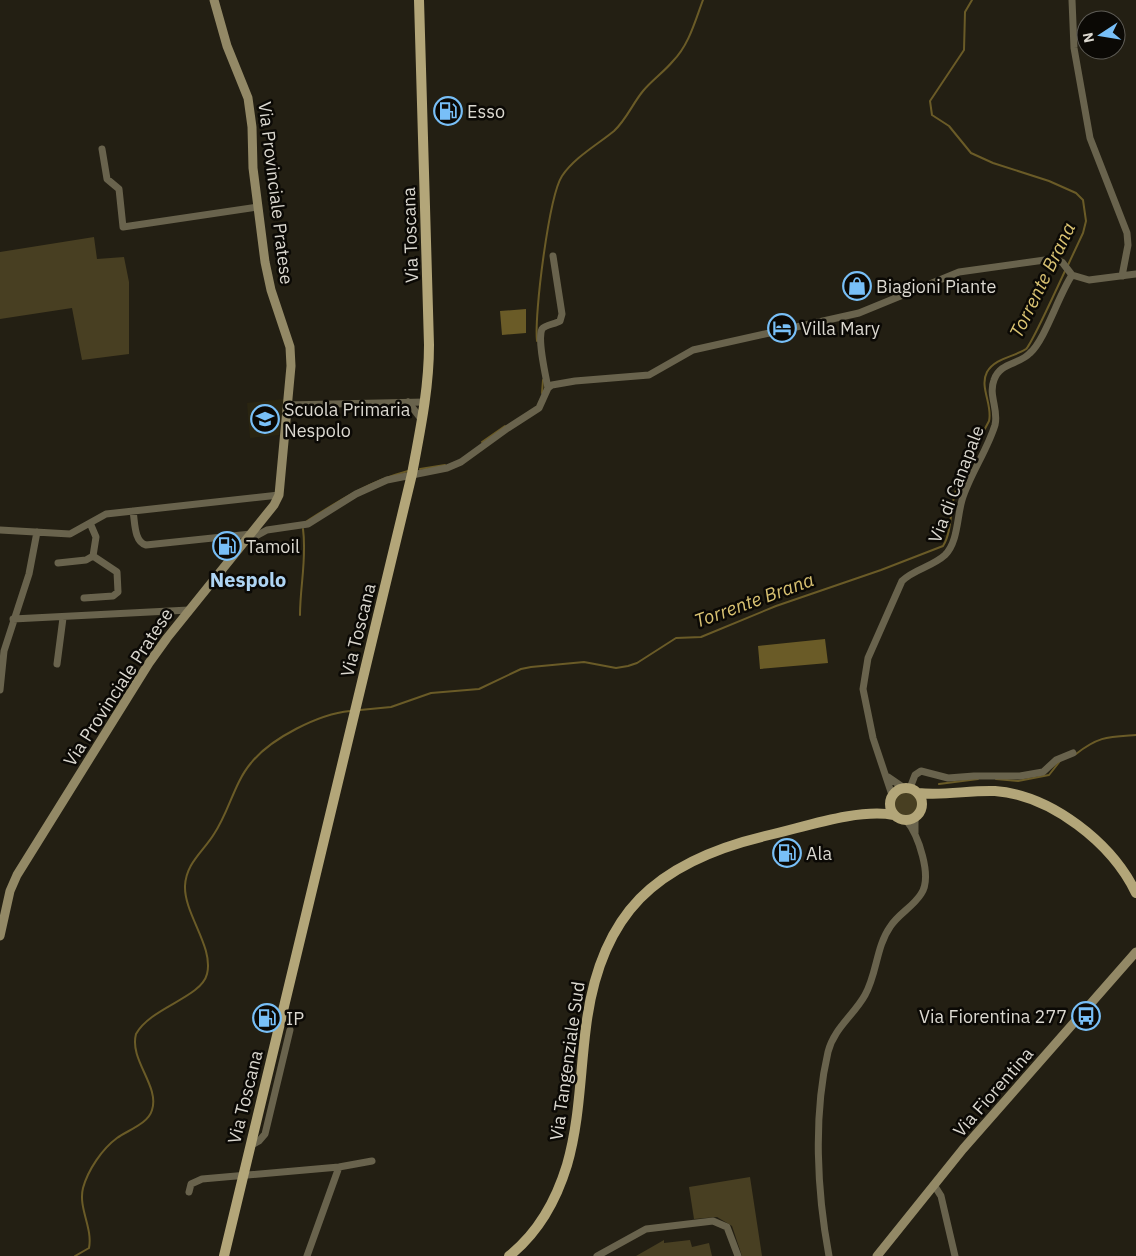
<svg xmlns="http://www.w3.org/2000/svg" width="1136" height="1256" viewBox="0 0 1136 1256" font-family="'IBM Plex Sans',sans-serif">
	<rect width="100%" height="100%" fill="#231f13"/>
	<path fill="#2a2511" d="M284 399 279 435 250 438 247 403Z"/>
	<path fill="#483f22" d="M94 237 97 259 124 257 129 282V354L82 360 72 308 0 319V252Z
		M894 803a12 12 0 1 1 24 0a12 12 0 1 1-24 0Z
		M750 1177 762 1256H742L732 1226 717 1217 694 1219 689 1187Z
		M664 1240V1243L690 1240 692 1247 709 1243 712 1256H636Z"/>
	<path fill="#6a5b27" d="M526 309V333L502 335 500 311Z
		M825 639 828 663 760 669 758 646Z"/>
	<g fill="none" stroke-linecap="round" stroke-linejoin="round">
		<path stroke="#6a5b27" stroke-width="2" d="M972 0 965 12 964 50 930 101 932 115 949 126 971 153 993 163 1049 181 1076 193 1083 200 1086 221 1083 233 1068 265
			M537 341C534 315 549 196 562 176 575 157 597 145 614 131 626 120 633 103 643 91 652 80 664 72 673 61 689 45 695 21 703 0
			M542 393 543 380
			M482 442 505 426
			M420 469 445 465
			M307 521C340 500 370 481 408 471
			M300 615C300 586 307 558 303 529
			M360 710 391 707 431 693 479 689 521 669 531 667 584 662 616 668 628 666 637 663 676 638 701 637 776 606 881 570 943 546C952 532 950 509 955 493 963 468 977 444 989 421 993 405 979 387 987 372 995 358 1014 357 1026 349 1032 344 1060 281 1066 269
			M1076 754C1099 736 1108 737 1136 735
			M996 779 1018 781 1049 775 1060 761
			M939 784 978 779
			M75 1256 89 1248C93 1228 78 1208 83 1188 88 1170 102 1149 117 1138 128 1130 148 1124 152 1110 160 1086 129 1060 136 1034 151 1007 201 998 207 974 214 947 184 914 185 886 186 863 203 852 214 834 229 812 234 783 251 763 271 738 319 714 350 711"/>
		<path stroke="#69634d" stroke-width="7" d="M1072 0 1074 48 1090 138 1127 233 1128 245 1122 276
			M102 149 107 179 119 189 123 227 258 207
			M1072 275 1089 280 1136 274
			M548 388C546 377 537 339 542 329 545 325 555 324 560 321L562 314 553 256
			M408 402 422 420
			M287 405 425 402
			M133 511C135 522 134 542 146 545L251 534
			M0 530 70 534 106 514 279 495
			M245 542 267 530 308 524 356 494 387 480 447 468 461 462 508 428 539 408 548 388 552 385 575 381 649 375 693 350 859 313 959 272 1052 259 1062 262 1072 275
			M58 563 86 560 93 556 96 537 90 523
			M84 598 113 596 118 592 117 572 93 556
			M13 619 189 610
			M57 664 63 618
			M0 690 4 651 29 574 37 532
			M888 777 904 788
			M910 788 915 775 921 771 948 778 974 776H1020L1043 772 1056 760 1073 753
			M892 795 873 738 863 689 868 658 902 581C914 569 932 567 945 555 958 542 957 517 962 500 970 474 987 451 995 425 999 410 988 395 994 380 1000 362 1019 365 1030 353 1045 340 1059 294 1072 275
			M915 833V817
			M250 1146 259 1141 265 1134 290 1030
			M934 1185 941 1196 955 1256
			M189 1192 191 1184 202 1179 339 1167 372 1161
			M307 1256 339 1167
			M597 1256 646 1229 713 1221 727 1227 738 1256
			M829 1256C817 1192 813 1116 828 1052 834 1028 854 1015 865 995 877 974 876 947 890 927 898 914 913 907 921 894 933 877 918 834 906 820"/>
		<path stroke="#938966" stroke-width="9" d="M0 936 10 891 17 875 149 663 167 638 274 505 279 495 291 366 290 347 271 290 265 262 253 168 252 127 248 98 227 46 214 0
			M877 1256 963 1149 1136 952"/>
		<path stroke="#b3a679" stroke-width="10" d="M890 804a16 16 0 1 1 32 0a16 16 0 1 1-32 0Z
			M918 793C944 796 969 790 995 791 1051 795 1112 843 1136 893
			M224 1256 412 474C420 431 429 389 429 345L419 0
			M509 1256C538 1233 556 1201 567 1165 580 1120 580 1073 586 1027 600 913 656 862 765 836 802 828 857 808 894 815"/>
	</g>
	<defs>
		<symbol id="fuel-ring" viewBox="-11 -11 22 22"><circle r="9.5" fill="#0b0905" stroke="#78bff7" stroke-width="1.5"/><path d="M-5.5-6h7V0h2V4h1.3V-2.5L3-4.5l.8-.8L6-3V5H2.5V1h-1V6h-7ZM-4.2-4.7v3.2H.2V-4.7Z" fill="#78bff7"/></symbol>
		<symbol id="shop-ring" viewBox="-11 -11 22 22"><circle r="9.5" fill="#0b0905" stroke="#78bff7" stroke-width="1.5"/><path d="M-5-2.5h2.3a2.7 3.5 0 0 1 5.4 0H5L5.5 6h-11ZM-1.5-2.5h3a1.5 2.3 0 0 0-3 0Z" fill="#78bff7"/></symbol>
		<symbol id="hotel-ring" viewBox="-11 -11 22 22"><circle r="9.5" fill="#0b0905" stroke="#78bff7" stroke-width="1.5"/><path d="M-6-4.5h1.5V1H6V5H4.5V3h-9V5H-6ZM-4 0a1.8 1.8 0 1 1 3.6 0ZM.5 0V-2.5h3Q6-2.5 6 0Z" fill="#78bff7"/></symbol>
		<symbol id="school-ring" viewBox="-11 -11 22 22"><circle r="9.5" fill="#0b0905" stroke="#78bff7" stroke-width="1.5"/><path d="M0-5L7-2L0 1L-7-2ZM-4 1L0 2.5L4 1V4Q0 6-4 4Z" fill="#78bff7"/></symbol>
		<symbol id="bus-ring" viewBox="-11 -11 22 22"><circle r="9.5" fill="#0b0905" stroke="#78bff7" stroke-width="1.5"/><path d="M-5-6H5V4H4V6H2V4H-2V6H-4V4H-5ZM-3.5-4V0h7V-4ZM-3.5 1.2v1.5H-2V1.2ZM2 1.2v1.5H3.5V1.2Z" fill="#78bff7"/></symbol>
	</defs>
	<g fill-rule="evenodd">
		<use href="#fuel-ring" x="432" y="95" width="32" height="32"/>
		<use href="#shop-ring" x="841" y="270" width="32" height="32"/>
		<use href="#hotel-ring" x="766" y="312" width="32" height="32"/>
		<use href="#school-ring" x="249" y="403" width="32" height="32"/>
		<use href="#fuel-ring" x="211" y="530" width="32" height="32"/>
		<use href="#fuel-ring" x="771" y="837" width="32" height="32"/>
		<use href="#bus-ring" x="1070" y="1000" width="32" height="32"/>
		<use href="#fuel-ring" x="251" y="1002" width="32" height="32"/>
	</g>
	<g text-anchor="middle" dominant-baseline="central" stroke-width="5" stroke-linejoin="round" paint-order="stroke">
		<g font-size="18" fill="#dbd8d0" stroke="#0b0905" text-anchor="start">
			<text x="467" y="111">Esso</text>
			<text x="876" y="286">Biagioni Piante</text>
			<text x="801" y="328">Villa Mary</text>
			<text x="284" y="409">Scuola Primaria<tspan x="284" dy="21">Nespolo</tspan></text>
			<text x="246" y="546">Tamoil</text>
			<text x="806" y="853">Ala</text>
			<text x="1067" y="1016" text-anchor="end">Via Fiorentina 277</text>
			<text x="286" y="1018">IP</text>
		</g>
		<g font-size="18" fill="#dbd8d0" stroke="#0b0905">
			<text transform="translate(276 193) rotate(83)">Via Provinciale Pratese</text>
			<text transform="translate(410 235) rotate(-92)">Via Toscana</text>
			<text transform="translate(956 484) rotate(-69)">Via di Canapale</text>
			<text transform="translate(358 630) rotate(-76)">Via Toscana</text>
			<text transform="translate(118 687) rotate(-57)">Via Provinciale Pratese</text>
			<text transform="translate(567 1061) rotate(-82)">Via Tangenziale Sud</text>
			<text transform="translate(993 1092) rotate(-49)">Via Fiorentina</text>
			<text transform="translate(245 1097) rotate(-76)">Via Toscana</text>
		</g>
		<g font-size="19" font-style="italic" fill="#d9c272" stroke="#0b0905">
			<text transform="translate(1042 280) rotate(-64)">Torrente Brana</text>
			<text transform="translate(754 600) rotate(-20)">Torrente Brana</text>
		</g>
		<g font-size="20" font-weight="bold" fill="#aed4f3" stroke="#0b0905">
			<text x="248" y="579">Nespolo</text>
		</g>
	</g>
	<g transform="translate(1101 35) rotate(258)"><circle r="24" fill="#0b0905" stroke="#5e5c56"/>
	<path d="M0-4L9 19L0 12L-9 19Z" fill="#78bff7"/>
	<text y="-8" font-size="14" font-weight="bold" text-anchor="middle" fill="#dbd8d0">N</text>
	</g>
</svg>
